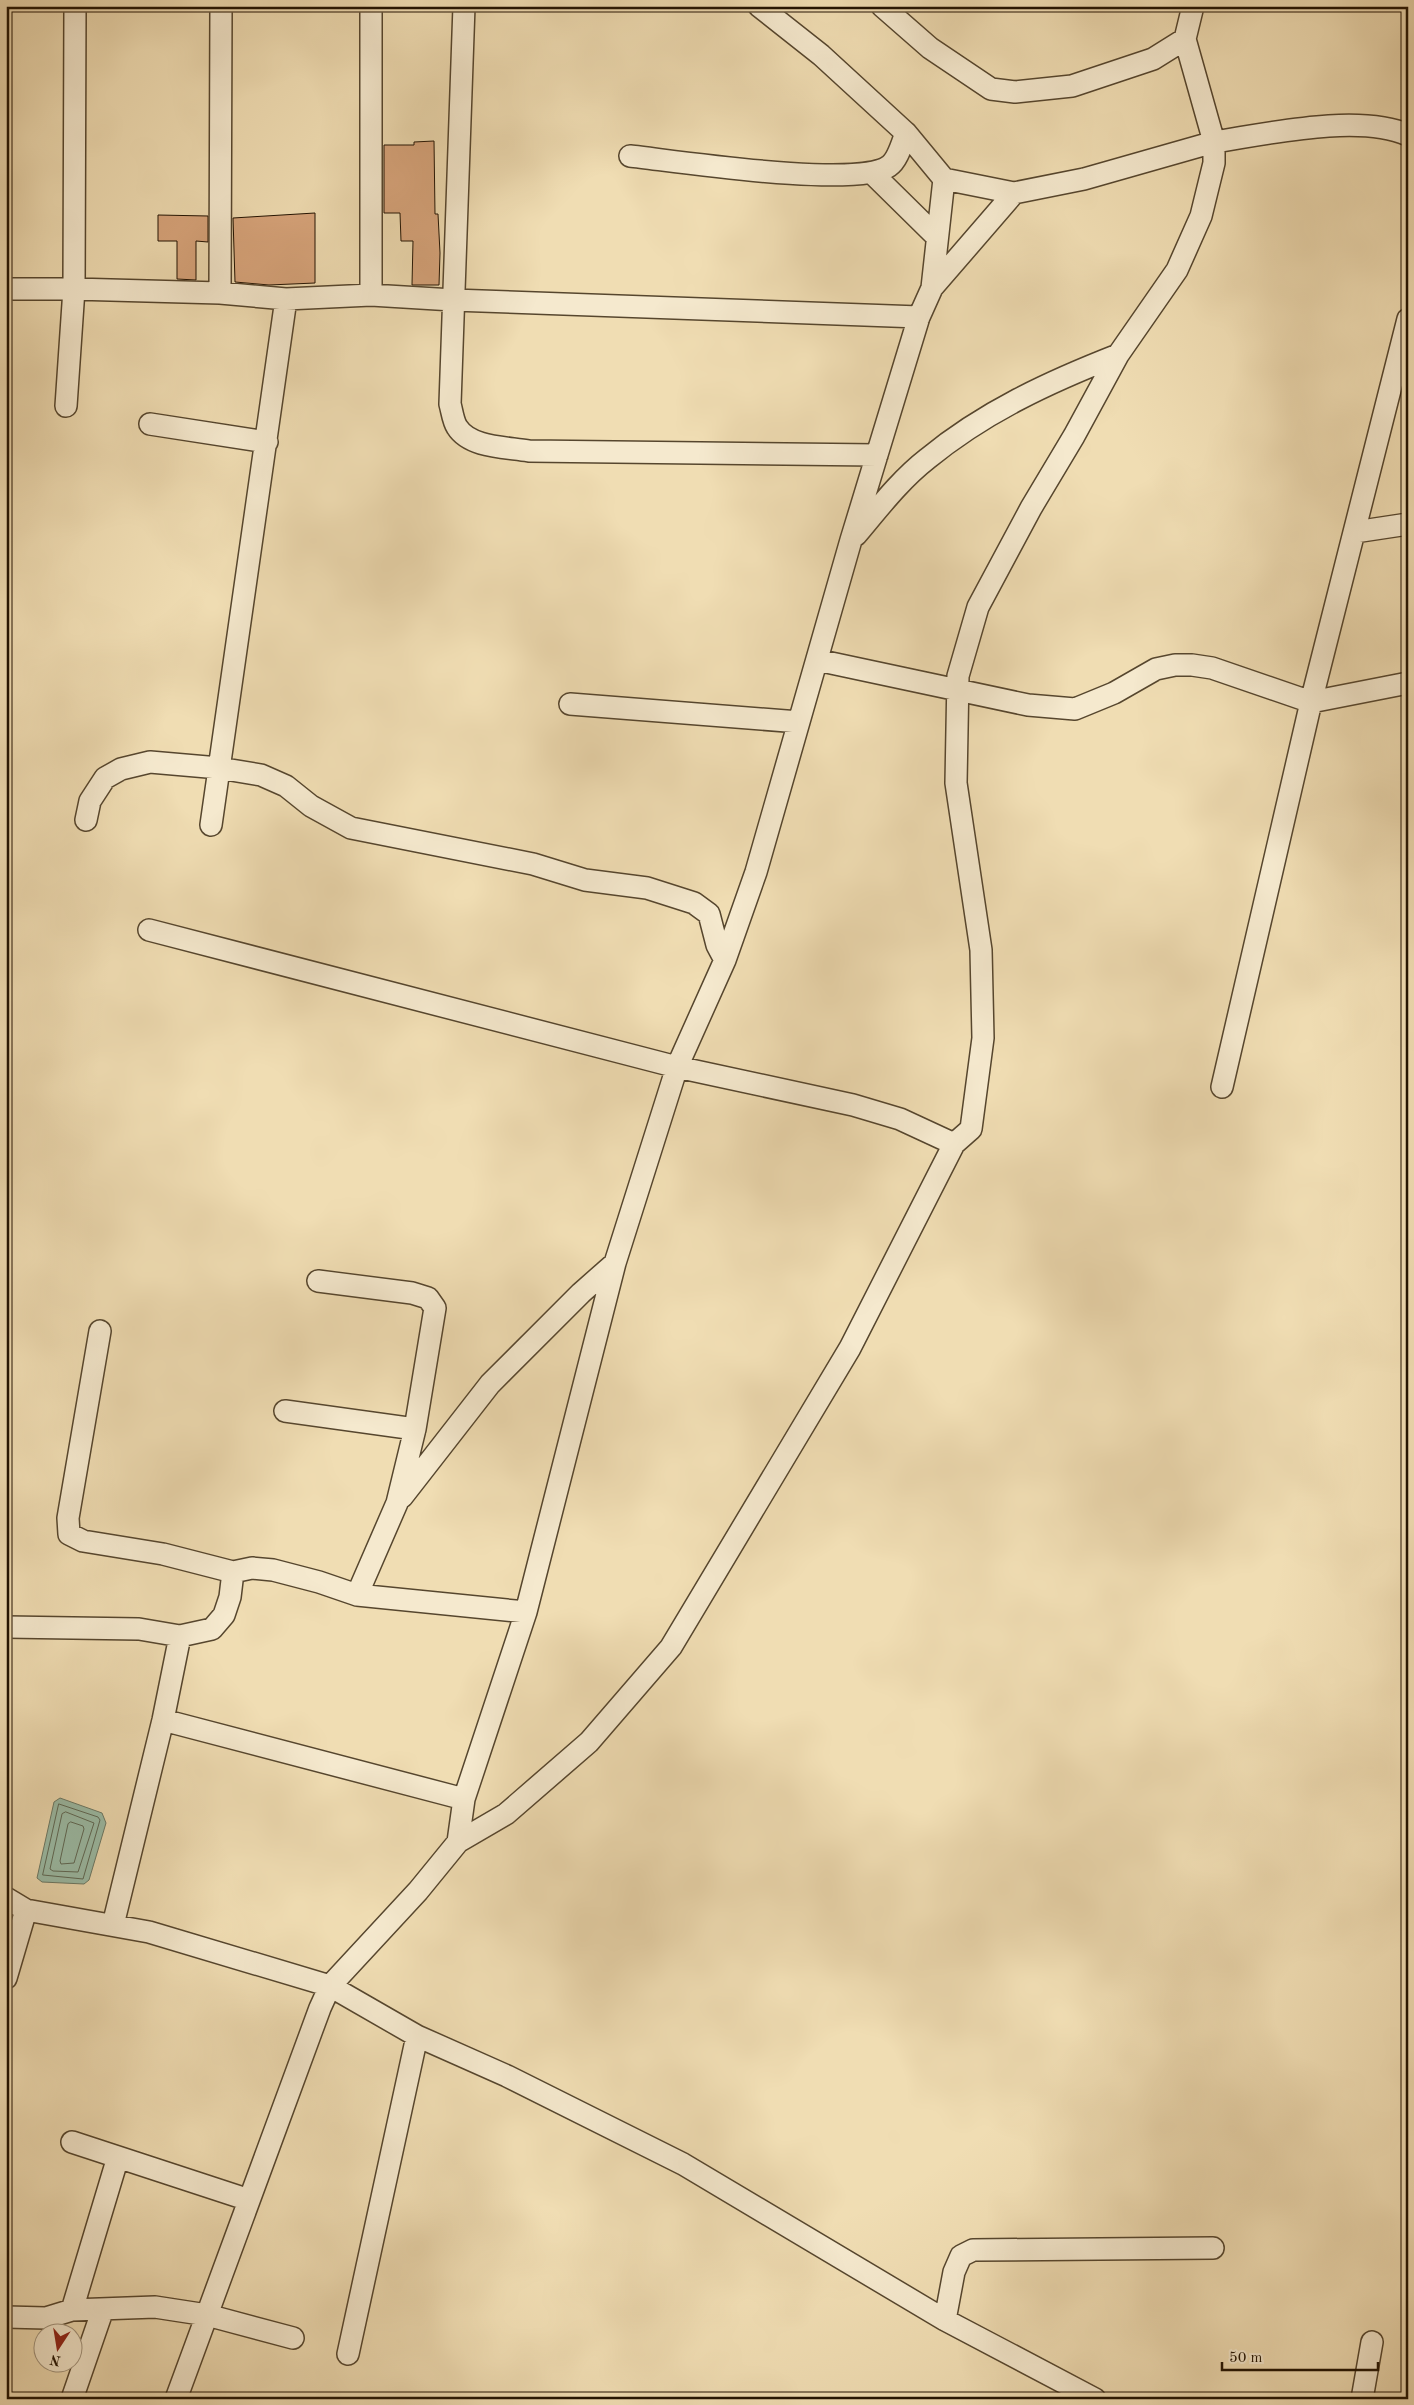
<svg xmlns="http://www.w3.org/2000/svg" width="1414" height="2405" viewBox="0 0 1414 2405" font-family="'Old Standard TT',serif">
	<rect width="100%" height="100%" fill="#f0ddb3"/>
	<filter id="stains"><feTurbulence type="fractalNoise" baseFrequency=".004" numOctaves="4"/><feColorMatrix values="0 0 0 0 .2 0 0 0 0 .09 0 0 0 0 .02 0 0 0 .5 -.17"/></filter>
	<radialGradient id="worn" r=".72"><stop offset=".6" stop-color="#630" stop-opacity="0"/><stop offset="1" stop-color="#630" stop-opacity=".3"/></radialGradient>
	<path fill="#9bbda8" stroke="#6b7966" d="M60 1798 102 1813 106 1823 89 1880 84 1884 42 1882 37 1878 54 1802Z"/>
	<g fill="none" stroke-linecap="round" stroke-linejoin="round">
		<path stroke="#5e6855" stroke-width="1" d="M59 1804 98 1817 100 1820 83 1879 43 1875Z
			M66 1812 94 1823 78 1872 53 1871 50 1869 62 1814Z
			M71 1822 83 1826 84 1829 74 1863 61 1864 60 1861 68 1824Z"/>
	</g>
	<path fill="#d8a57c" stroke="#221302" d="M434 141 435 214H438L440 253 439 285H412L413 241H401L400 213H384V145H414V142Z
		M315 213V283L269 285 235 282 233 218Z
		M158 215 208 216V242L196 241V280L177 279V241H158Z"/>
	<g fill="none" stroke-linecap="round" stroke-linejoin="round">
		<defs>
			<path id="street" d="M371 6V295
				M464 6 450 404C452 411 453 421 457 427 470 448 507 447 529 451L877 455
				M882 6 930 48 991 89 1015 92 1072 86 1153 59 1185 39
				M1193 6 1185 39 1214 142C1267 134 1359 113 1408 135
				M630 156C676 161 858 189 889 166 898 160 902 143 906 133
				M873 174 937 237
				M932 288 1014 193
				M6 289H74L220 293 286 299 371 295 453 300 919 317
				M220 293 221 6
				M66 406 74 289 75 6
				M150 424 267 442
				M1355 532 1408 524
				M856 535C878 509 900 480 927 459 984 412 1049 382 1118 355
				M817 660 1028 705 1075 709 1114 693 1156 669 1175 665H1192L1212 668 1311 702 1408 683
				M570 704 799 722
				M86 820 90 801 105 778 121 769 150 762 219 768 261 775 286 786 311 806 351 828 533 864 585 880 647 888 694 903 709 914 717 945 725 960
				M211 825 286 299
				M149 930 677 1067 853 1105 900 1119 954 1144 971 1129 983 1038 981 950 956 783 958 676 978 607 1031 508 1074 436 1118 355 1177 270 1201 216 1214 163V142L1084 179 1014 193 944 179 906 133 821 55 759 6
				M1222 1087 1311 702 1408 319
				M318 1281 412 1293 428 1298 435 1308 415 1429 397 1503 357 1595
				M100 1331 68 1518 69 1534 83 1541 163 1554 233 1572
				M285 1411 415 1429
				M402 1497 490 1384 581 1293 615 1263
				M6 1627 139 1629 180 1636 212 1629 224 1615 230 1597 233 1572 252 1568 273 1570 319 1582 357 1595 526 1612
				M163 1720 464 1799
				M458 1842 506 1814 589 1742 671 1647 850 1348 954 1144
				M6 1898 26 1910 149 1932 330 1986 417 2036 507 2076 683 2164 945 2320 1095 2399
				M113 1925 163 1720 180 1636
				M6 1978 26 1910
				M72 2142 249 2200
				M72 2310 118 2157
				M6 2317 46 2318 72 2310 155 2307 207 2315 293 2338
				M945 2320 954 2272 961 2256 973 2250 1213 2248
				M348 2354 417 2036
				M72 2399 103 2309
				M176 2399 320 2008 330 1986 418 1891 458 1842 464 1799 526 1612 615 1263 677 1067 725 960 756 872 851 540 919 317 932 288 944 179
				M1362 2399 1372 2342"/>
		</defs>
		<use href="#street" stroke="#56462e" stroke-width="24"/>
		<use href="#street" stroke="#f5e9ce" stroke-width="21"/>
	</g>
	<rect width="1414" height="2405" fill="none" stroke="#f0ddb3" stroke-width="25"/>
	<rect x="8" y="8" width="1399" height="2390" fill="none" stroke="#221302" stroke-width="2.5"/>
	<rect x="12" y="12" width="1389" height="2380" fill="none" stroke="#221302"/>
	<g transform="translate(58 2348) rotate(192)"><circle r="24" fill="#f5e9ce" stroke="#a1937c"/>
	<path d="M0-4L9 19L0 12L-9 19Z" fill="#8f2418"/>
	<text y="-8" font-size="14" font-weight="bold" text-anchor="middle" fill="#221302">N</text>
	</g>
	<path d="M1222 2362v8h156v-8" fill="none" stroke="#221302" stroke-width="2.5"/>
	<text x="1229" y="2362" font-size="15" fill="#221302" stroke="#f5e9ce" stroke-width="4" paint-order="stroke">50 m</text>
	<rect width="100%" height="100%" filter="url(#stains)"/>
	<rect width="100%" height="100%" fill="url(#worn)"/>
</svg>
